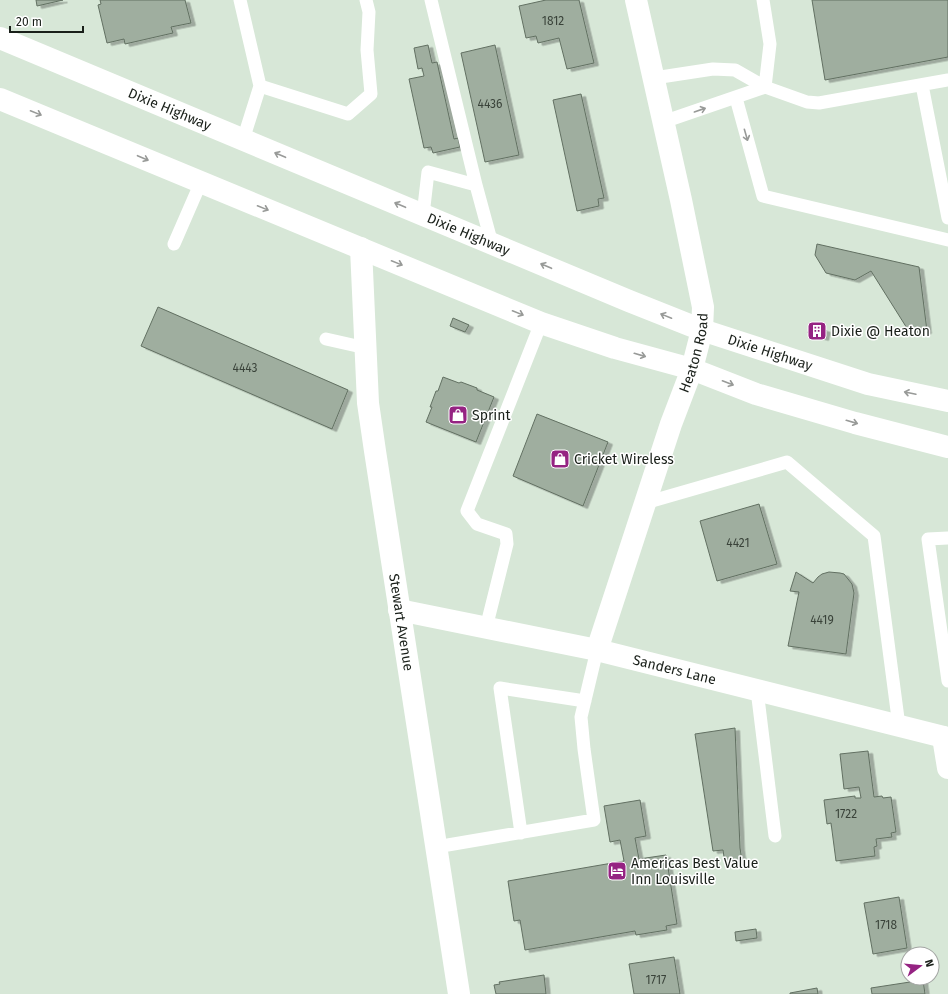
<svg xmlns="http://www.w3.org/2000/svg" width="948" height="994" viewBox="0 0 948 994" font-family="'Fira Sans',sans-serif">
	<defs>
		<filter id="shadow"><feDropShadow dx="4.5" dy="2.5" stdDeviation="0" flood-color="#0004"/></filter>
	</defs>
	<rect width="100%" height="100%" fill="#d7e7d7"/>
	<path fill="#9fae9f" stroke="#627062" filter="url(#shadow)" d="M36 0H63L37 6Z
		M100 0H185L191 23 171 27 173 33 125 44 124 39 107 43 98 5 101 4Z
		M546 0H579L594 63 567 69 559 38 538 43 536 36 526 38 519 6Z
		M812 0H948V57L825 80Z
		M428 45 432 63 437 62 454 139 458 138 460 147 433 153 431 147 424 148 409 79 424 76 422 68 418 69 414 48Z
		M495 45 519 155 485 162 461 53Z
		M581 94 604 198 598 199 599 206 577 211 553 100Z
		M817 244 919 267 927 331 910 333 871 271 855 280 826 273 815 255Z
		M158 307 348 390 332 429 141 346Z
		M453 318 469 325 465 332 450 326Z
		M810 325 826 330 824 338 808 333Z
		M443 377 459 383 461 382 477 388V390L494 397 476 442 426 422 432 407H430L436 391H438Z
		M537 414 608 442 583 506 513 476Z
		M759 504 777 564 717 581 700 521Z
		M796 572 813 583 818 577 822 574 829 572 840 573 844 574 852 584 854 593 846 654 788 646 799 592 790 591Z
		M735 728 740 848 742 861 725 864 723 850 713 851 695 734Z
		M868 751 874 797 882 796 883 798 891 797 896 832 891 833 892 837 876 839 877 846 874 847 875 856 836 861 831 823 827 824 824 800 855 796V798H861L859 787 844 789 840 754Z
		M640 800 646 836 635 838 639 859 666 855 677 924 666 926 667 930 636 935 635 931 525 950 520 920 514 921 508 881 624 861 620 840 610 842 604 806Z
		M899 897 907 948 873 954 864 903Z
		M756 929 757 938 736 941 735 932Z
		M674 957 680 994H634L629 964Z
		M544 975 546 994H496L494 985 500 984 499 982Z
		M923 980 925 994H872L871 988Z
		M817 988 818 994H790V993Z"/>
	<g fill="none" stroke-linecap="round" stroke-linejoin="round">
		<path stroke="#fff" stroke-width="13" d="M240 0 260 86 243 140
			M431 0 476 185
			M763 0 770 44 765 87 807 102 819 103 948 80
			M654 78 713 69 735 70 765 87 663 122
			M922 85 948 218
			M260 86 348 114 371 94 367 50 369 12 366 0
			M736 98 763 196 948 240
			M423 215 428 172 476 185 492 244
			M174 244 201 182
			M326 339 366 348
			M645 503 787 462 874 536 899 726
			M948 538 928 539 948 681
			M486 628 507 544 506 534 477 524 467 511 541 323
			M757 690 775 836
			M521 833 500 688 585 701
			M436 847 594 820 584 749 581 717 597 650"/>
		<g stroke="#fff" stroke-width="22">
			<path id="s1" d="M361 248 368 403 375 451 459 994"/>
			<path id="s2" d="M399 610 597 650 948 738"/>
			<path id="s3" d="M597 650 671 424 692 369 702 330 703 307 681 200 636 0"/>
			<path d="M943 737 948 768"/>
		</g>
		<g stroke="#fff" stroke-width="22">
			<path id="s4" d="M0 38 629 301 702 330 868 384 948 401"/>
			<path d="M0 99 541 323 615 348 692 369 756 394 855 423 948 447"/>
		</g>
	</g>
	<defs><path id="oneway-shaft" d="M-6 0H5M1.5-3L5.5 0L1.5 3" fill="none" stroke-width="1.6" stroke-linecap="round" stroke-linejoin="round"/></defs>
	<g stroke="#989a98">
		<use href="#oneway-shaft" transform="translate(700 110) rotate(-19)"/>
		<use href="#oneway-shaft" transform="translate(36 113) rotate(22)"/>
		<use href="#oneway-shaft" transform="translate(746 135) rotate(74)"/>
		<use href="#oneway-shaft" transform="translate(280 155) rotate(-157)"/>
		<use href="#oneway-shaft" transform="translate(143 158) rotate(23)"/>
		<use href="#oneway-shaft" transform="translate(400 205) rotate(-157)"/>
		<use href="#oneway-shaft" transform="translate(263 208) rotate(22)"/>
		<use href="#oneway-shaft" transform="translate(397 263) rotate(22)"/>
		<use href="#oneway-shaft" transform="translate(546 266) rotate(-157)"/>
		<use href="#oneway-shaft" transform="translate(518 313) rotate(22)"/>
		<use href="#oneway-shaft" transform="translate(666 316) rotate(-158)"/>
		<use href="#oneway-shaft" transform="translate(640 355) rotate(16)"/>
		<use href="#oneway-shaft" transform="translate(728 383) rotate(21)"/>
		<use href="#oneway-shaft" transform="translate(910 393) rotate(-168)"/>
		<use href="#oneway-shaft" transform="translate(852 422) rotate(16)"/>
	</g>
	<defs>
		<symbol id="building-square" viewBox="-11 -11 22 22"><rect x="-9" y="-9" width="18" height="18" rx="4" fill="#952382" stroke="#fff"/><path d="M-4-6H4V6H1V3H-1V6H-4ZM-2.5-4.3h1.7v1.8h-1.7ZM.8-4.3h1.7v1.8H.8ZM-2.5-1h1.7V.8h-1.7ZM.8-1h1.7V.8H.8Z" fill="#fff"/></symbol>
		<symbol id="shop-square" viewBox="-11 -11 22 22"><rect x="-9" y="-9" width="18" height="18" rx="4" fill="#952382" stroke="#fff"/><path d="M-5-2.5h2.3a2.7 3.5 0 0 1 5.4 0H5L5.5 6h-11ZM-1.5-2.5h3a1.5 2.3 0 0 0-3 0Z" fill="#fff"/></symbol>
		<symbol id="hotel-square" viewBox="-11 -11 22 22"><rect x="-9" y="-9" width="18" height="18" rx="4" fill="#952382" stroke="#fff"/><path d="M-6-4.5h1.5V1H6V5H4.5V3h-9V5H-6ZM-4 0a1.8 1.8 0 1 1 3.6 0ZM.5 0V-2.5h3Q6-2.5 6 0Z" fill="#fff"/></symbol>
	</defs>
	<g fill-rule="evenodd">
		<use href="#building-square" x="806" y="320" width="22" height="22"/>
		<use href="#shop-square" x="447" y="404" width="22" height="22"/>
		<use href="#shop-square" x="549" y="448" width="22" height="22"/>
		<use href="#hotel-square" x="606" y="860" width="22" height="22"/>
	</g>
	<g text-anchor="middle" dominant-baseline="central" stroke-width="3" stroke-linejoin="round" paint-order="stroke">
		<g font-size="12" fill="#3a433a">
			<text x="553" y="21">1812</text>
			<text x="490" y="104">4436</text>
			<text x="245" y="368">4443</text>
			<text x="738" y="543">4421</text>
			<text x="822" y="620">4419</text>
			<text x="846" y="814">1722</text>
			<text x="886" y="925">1718</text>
			<text x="656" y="980">1717</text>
		</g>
		<g font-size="14" fill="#191f19" stroke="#fff">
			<text stroke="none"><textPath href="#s4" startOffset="184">Dixie Highway</textPath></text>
			<text stroke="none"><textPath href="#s4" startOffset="508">Dixie Highway</textPath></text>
			<text stroke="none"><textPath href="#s3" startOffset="313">Heaton Road</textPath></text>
			<text stroke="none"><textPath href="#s4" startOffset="832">Dixie Highway</textPath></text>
			<text stroke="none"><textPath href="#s1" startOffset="377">Stewart Avenue</textPath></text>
			<text stroke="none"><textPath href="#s2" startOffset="282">Sanders Lane</textPath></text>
		</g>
		<g font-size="14" fill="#191f19" stroke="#fff" text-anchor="start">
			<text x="831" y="331">Dixie @ Heaton</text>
			<text x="472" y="415">Sprint</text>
			<text x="574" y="459">Cricket Wireless</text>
			<text x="631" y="863">Americas Best Value<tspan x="631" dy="16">Inn Louisville</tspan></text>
		</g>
	</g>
	<g transform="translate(920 966) rotate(74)"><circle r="19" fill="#ffffff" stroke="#a3a5a3"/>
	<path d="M0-3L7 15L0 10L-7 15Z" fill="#952382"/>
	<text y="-6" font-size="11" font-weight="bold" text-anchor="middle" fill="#191f19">N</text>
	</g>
	<path d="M10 26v6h73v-6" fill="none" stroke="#191f19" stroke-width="2"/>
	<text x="16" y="26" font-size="12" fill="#191f19" stroke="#ffffff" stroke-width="3" paint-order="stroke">20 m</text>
</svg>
